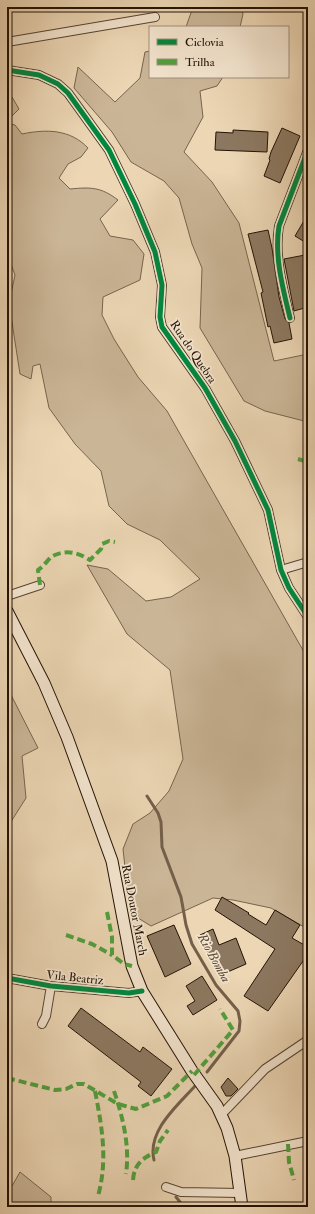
<svg xmlns="http://www.w3.org/2000/svg" width="315" height="1214" viewBox="0 0 315 1214" font-family="'IM FELL Double Pica',serif">
	<rect width="100%" height="100%" fill="#ecd6b4"/>
	<filter id="stains"><feTurbulence type="fractalNoise" baseFrequency=".005" numOctaves="4"/><feColorMatrix values="0 0 0 0 .2 0 0 0 0 .09 0 0 0 0 .02 0 0 0 .5 -.17"/></filter>
	<radialGradient id="worn" r=".72"><stop offset=".6" stop-color="#630" stop-opacity="0"/><stop offset="1" stop-color="#630" stop-opacity=".3"/></radialGradient>
	<path fill="#cab596" stroke="#76644e" d="M193 7H241L243 14 240 27H186Z
		M150 51V77H223L217 86 200 91 203 117 184 152 212 182 239 223 274 361 308 354V422L265 411 244 401 200 328 202 268 192 244 179 198 164 181 131 162 112 132 74 88 78 67 115 102 140 78 145 52Z
		M7 96 12 97 19 109 7 121Z
		M7 123 15 125 22 134C46 129 70 129 88 148L81 157 68 164 59 178 70 189C91 187 101 187 118 200L100 219 110 236 133 240 144 254 140 280 103 297 102 315 114 339 138 377 167 411 308 659V928H306L271 908 233 900 213 898 151 926 138 918 127 885 123 849 133 824 150 813 169 791 183 759 170 670 127 634 87 565 108 569 146 601 171 597 200 579 160 540 127 524 109 506 101 471 75 444 49 408 40 364 33 366 31 379 20 374 9 303 15 275 7 253Z
		M7 687 38 748 22 756 26 798 7 828Z
		M20 1172 51 1197V1207H7V1183L12 1186Z"/>
	<g fill="none" stroke-linecap="round" stroke-linejoin="round">
		<path stroke="#735f4a" stroke-width="3" d="M147 796 158 813 161 822 162 847 181 897 186 925 192 944 216 985 238 1011 240 1021 239 1031 207 1072
			M154 1160C147 1131 177 1106 195 1086
			M176 1197 184 1207"/>
	</g>
	<path fill="#8c7860" stroke="#231205" d="M282 128 300 136 280 183 264 176 270 160 269 159 271 152Z
		M233 130 268 132 267 152 215 150 216 132 233 133Z
		M308 214V244L295 236Z
		M268 230 272 248 279 297 285 319 289 323 292 339 274 343 270 326 268 327 261 293 263 292 248 234Z
		M305 255 308 267V307L294 311 284 259Z
		M222 897 249 913 248 914 266 925 275 910 300 925 292 938 308 947V954L268 1011 244 996 275 949 215 910Z
		M174 925 191 964 165 977 147 936Z
		M213 929 219 945 236 938 246 964 223 974 217 958 211 960 200 935Z
		M202 976 217 1000 193 1015 187 1006 195 1001 186 986Z
		M81 1008 140 1052 143 1047 172 1069 151 1096 138 1086 141 1082 68 1026Z
		M228 1078 238 1089 231 1096H226L221 1087Z"/>
	<g fill="none" stroke-linecap="round" stroke-linejoin="round">
		<defs>
			<path id="minor" d="M7 42 155 17
				M7 70 39 75 58 84 68 93 109 150 135 204 155 252 162 285 160 317 162 327 205 388 235 441 268 510 281 570 289 588 308 617
				M290 318C283 289 274 256 279 226L308 150
				M281 570 308 562
				M7 596 40 585
				M7 978 51 986 129 993 142 991
				M42 1024 46 1016 51 986
				M221 1115 265 1069 308 1040
				M235 1156 308 1141
				M166 1187 181 1192 240 1193"/>
			<path id="secondary" d="M7 611 44 683 67 737 112 861 132 966 142 991 192 1071 217 1106 227 1128 235 1156 242 1207"/>
		</defs>
		<use href="#minor" stroke="#554331" stroke-width="10"/>
		<use href="#secondary" stroke="#231205" stroke-width="13"/>
		<use href="#minor" stroke="#f3e4ce" stroke-width="8"/>
		<use href="#secondary" stroke="#f3e4ce" stroke-width="11"/>
		<path stroke="#50a03d" stroke-width="4" stroke-dasharray="8 4" stroke-linecap="butt" d="M298 459 308 462
			M40 585 38 570C43 567 47 561 51 557 65 549 77 552 90 560L101 549 102 544 109 541 115 542
			M107 912 112 937V955L124 964 132 966
			M66 935 92 944 112 955
			M194 1075 233 1030 220 1009
			M7 1078 55 1090 66 1089 77 1084H84L118 1104 136 1109 167 1096 192 1071
			M95 1091C102 1127 108 1160 98 1196
			M114 1091C123 1118 130 1146 126 1174
			M288 1144 289 1162 294 1180
			M133 1180C134 1165 142 1158 156 1152L160 1141 168 1130"/>
		<defs>
			<path id="cycleway" d="M7 70 39 75 58 84 68 93 109 150 135 204 155 252 162 285 160 317 162 327 205 388 235 441 268 510 281 570 289 588 308 617
				M290 318C283 289 274 256 279 226L308 150
				M7 978 51 986 129 993 142 991"/>
		</defs>
		<use href="#cycleway" stroke="#f3e4ce" stroke-width="8"/>
		<use href="#cycleway" stroke="#00873e" stroke-width="5"/>
	</g>
	<g text-anchor="middle" dominant-baseline="central" stroke-width="3.5" stroke-linejoin="round" paint-order="stroke">
		<g font-size="12" fill="#231205" stroke="#f3e4ce">
			<text transform="translate(193 352) rotate(56)">Rua do Quebra</text>
			<text transform="translate(134 910) rotate(79)">Rua Doutor March</text>
			<text transform="translate(75 978) rotate(6)">Vila Beatriz</text>
		</g>
		<g font-size="13" font-style="italic" fill="#5f4c39" stroke="#f3e4ce">
			<text transform="translate(214 958) rotate(61)">Rio Bomba</text>
		</g>
	</g>
	<rect width="315" height="1214" fill="none" stroke="#ecd6b4" stroke-width="24"/>
	<rect x="8" y="8" width="299" height="1198" fill="none" stroke="#231205" stroke-width="2"/>
	<rect x="12" y="12" width="291" height="1190" fill="none" stroke="#231205"/>
	<rect x="149" y="26" width="140" height="52" fill="#f3e4ce" stroke="#a0907e"/>
	<rect x="157" y="39" width="20" height="6" fill="#00873e" stroke="#a0907e"/>
	<text x="185" y="46" font-size="12" fill="#231205">Ciclovia</text>
	<rect x="157" y="59" width="20" height="6" fill="#50a03d" stroke="#a0907e"/>
	<text x="185" y="66" font-size="12" fill="#231205">Trilha</text>
	<rect width="100%" height="100%" filter="url(#stains)"/>
	<rect width="100%" height="100%" fill="url(#worn)"/>
</svg>
